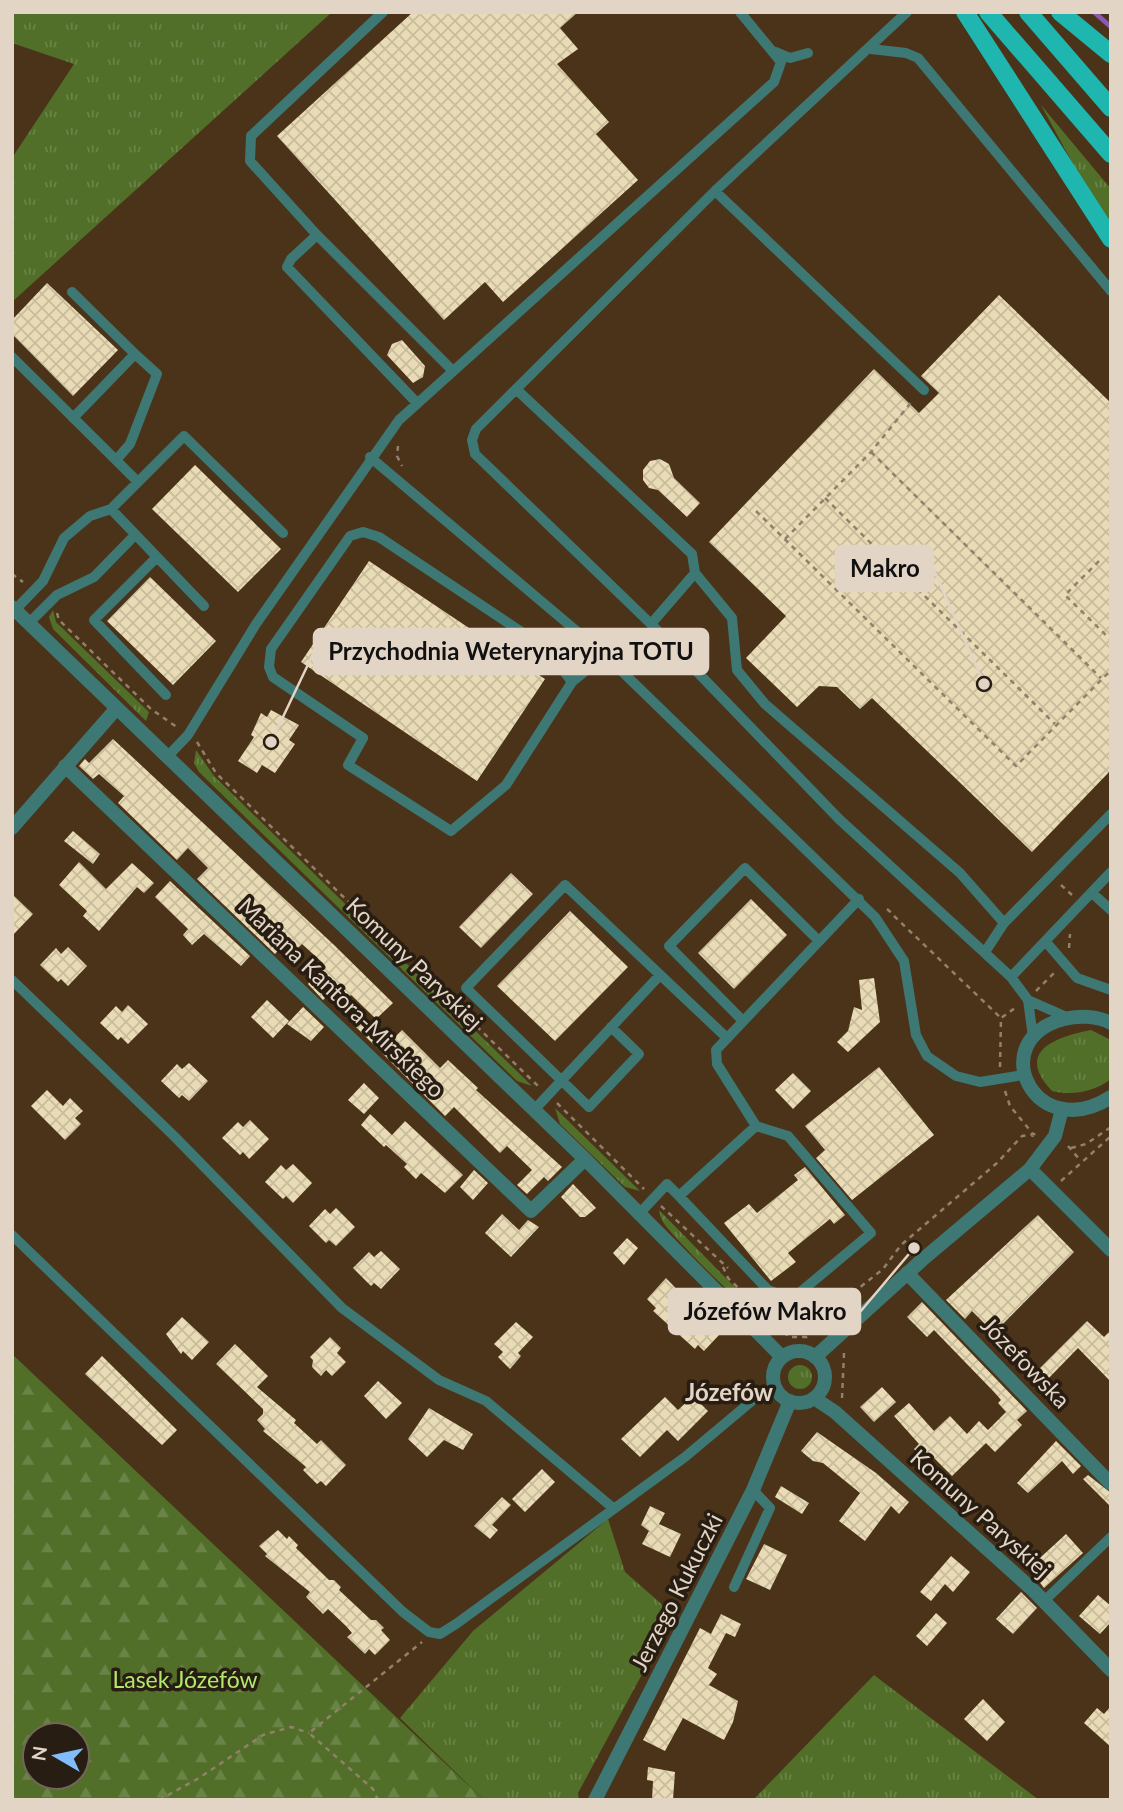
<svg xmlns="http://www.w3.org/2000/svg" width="1123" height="1812" viewBox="0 0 1123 1812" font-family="Lato,sans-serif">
	<defs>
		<pattern id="grass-tufts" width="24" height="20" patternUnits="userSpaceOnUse" patternTransform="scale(1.75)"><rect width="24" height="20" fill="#516f29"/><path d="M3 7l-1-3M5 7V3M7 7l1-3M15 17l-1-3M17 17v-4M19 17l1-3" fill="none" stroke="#6a8347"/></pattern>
		<pattern id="forest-firs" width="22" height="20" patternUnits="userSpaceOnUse" patternTransform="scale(1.75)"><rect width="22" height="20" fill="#516f29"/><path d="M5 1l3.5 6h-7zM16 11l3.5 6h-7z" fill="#6a8347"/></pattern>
		<pattern id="building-cross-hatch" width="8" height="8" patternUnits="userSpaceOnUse" patternTransform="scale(1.75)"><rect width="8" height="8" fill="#e9dbb5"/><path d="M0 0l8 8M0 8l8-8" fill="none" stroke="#c8bc9d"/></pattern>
	</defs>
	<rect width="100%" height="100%" fill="#4a3318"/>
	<path fill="url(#grass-tufts)" d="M12 12H332L12 302V158L74 64 12 43Z
		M1041 105 1111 189V223L1080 177Z
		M53 610 56 622 149 712 146 721 53 629 49 617Z
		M196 750 214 776 532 1086 517 1081 199 772 194 763Z
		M1091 1030 1111 1040V1079C1094 1092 1072 1096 1052 1091 1014 1051 1056 1037 1091 1030Z
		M555 1108 640 1191 625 1187 560 1124Z
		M659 1210 772 1325C756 1322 679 1243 665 1225 661 1220 660 1215 659 1210Z
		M788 1377a12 12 0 1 1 24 0a12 12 0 1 1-24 0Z
		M608 1519 625 1572 674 1615 578 1793 579 1800H484L400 1718 473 1631Z
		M874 1675 1039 1800H753Z"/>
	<path fill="url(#forest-firs)" fill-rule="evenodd" d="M12 1354 484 1800H12ZM35 1735H77V1777H35Z"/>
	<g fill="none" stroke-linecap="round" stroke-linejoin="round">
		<path stroke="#8a58ae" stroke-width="5" d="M1094 12 1111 27"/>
	</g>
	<path fill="url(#building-cross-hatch)" d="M413 12H578L560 28 578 49 557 64 609 122 596 134 638 180 503 302 485 282 444 320 277 136Z
		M47 283 118 350 73 396 12 334V320Z
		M999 295 1111 403V770L1032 852 872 698 860 709 837 687 819 686 797 707 746 658 786 616 709 542 874 369 919 413 939 393 921 376Z
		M402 340 425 366 423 377 413 383 387 355 392 344Z
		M660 459 669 464 674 478 700 503 687 517 658 490 649 488 643 480V470L650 461Z
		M195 465 281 549 238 592 152 509Z
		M369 561 545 679 477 781 301 662Z
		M150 577 216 641 173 685 107 621Z
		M271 710 299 725 289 740 295 744 275 773 262 765 257 773 238 761 254 737 251 735 261 713 267 717Z
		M113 739 333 944 393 1003 376 1019 351 995 343 1004 331 992 323 1000 308 984 323 963 302 944 298 948 288 939 275 954 197 879 208 868 188 848 177 860 118 803 124 796 99 774 93 779 79 766 85 759 89 763Z
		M73 831 100 854 93 864 64 841Z
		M79 862 106 889 132 863 154 883 144 893 137 887 99 931 83 916 87 911 59 885Z
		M511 873 533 894 481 948 459 927Z
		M170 881 250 956 241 966 204 934 192 945 183 935 188 929 155 897Z
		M12 894 33 914 12 936Z
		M751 899 787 935 734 989 698 953Z
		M570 911 628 967 555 1041 497 986Z
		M68 947 87 966 68 986 61 979 58 982 40 965 56 948 61 954Z
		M874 978 880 1022 848 1052 837 1042 848 1031 854 1007 862 1010 859 980Z
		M267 1000 289 1021 273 1038 251 1017Z
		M128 1005 148 1024 128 1044 121 1037 118 1040 100 1023 116 1006 122 1012Z
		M303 1007 324 1027 311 1041 287 1024Z
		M355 1011 390 1042 402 1030 440 1068 448 1060 478 1088 476 1090 562 1167 548 1181 544 1177 527 1194 517 1185 532 1170 507 1146 500 1153 454 1107 445 1116 348 1019Z
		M189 1063 208 1081 189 1101 182 1095 179 1098 161 1081 177 1064 182 1069Z
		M879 1067 934 1135 852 1200 816 1158 825 1150 805 1126Z
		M793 1073 811 1091 793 1109 775 1090Z
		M364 1083 379 1098 364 1114 348 1100Z
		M47 1090 63 1106 70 1098 83 1111 75 1118 81 1124 65 1140 31 1106Z
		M370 1114 392 1135 405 1121 463 1175 445 1193 421 1173 416 1179 404 1167 407 1164 386 1145 384 1147 361 1125Z
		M250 1120 269 1139 249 1159 243 1152 240 1155 222 1138 238 1122 243 1127Z
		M293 1164 312 1183 293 1203 286 1196 283 1199 265 1182 281 1165 286 1170Z
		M805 1167 845 1215 834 1224 830 1219 788 1253 796 1262 771 1281 724 1223 749 1204 757 1213 798 1180 794 1175Z
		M474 1170 488 1183 473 1200 460 1187Z
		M573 1184 596 1208 585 1217H580L561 1197Z
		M336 1208 355 1227 336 1246 329 1240 326 1243 309 1226 325 1209 330 1214Z
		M502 1214 519 1230 528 1220 539 1227 511 1257 485 1233Z
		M1038 1215 1074 1252 994 1333 972 1311 965 1319 946 1300Z
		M627 1238 638 1248 624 1265 613 1253Z
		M381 1251 400 1269 381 1289 374 1283 371 1286 353 1268 369 1252 374 1257Z
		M666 1278 720 1334 704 1351 698 1345 695 1349 653 1311 656 1308 647 1299Z
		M922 1302 1027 1411 1017 1420 1022 1425 995 1452 986 1443 952 1476 930 1454 924 1460 914 1449 919 1444 894 1416 909 1403 934 1431 950 1416 967 1434 979 1421 988 1430 1006 1412 998 1403 1001 1400 995 1393 934 1330 927 1337 907 1317Z
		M182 1317 209 1342 192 1360 183 1351 181 1354 166 1334Z
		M1087 1321 1104 1337 1111 1330V1382L1078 1348 1045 1382 1036 1372Z
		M516 1322 533 1337 518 1353 521 1356 510 1369 498 1357 503 1352 494 1344Z
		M330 1337 341 1348 337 1353 346 1362 332 1376 326 1370 321 1376 312 1367 313 1360 310 1357Z
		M235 1344 268 1376 257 1387 296 1420 294 1423 317 1444 321 1440 346 1465 326 1486 321 1481 317 1484 303 1470 306 1467 263 1431 265 1429 257 1420 263 1414V1409L216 1364Z
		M102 1356 177 1430 162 1445 85 1374Z
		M378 1381 402 1403 386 1419 364 1396Z
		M882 1387 896 1402 874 1422 860 1407Z
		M693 1396 708 1411 678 1441 667 1430 640 1457 621 1439 665 1397 678 1410Z
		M429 1408 473 1434 463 1450 444 1440 427 1457 408 1439Z
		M817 1432 876 1473 909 1502 899 1514 891 1506 865 1541 839 1521 860 1493 823 1463 813 1461 801 1451Z
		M1056 1441 1081 1466 1073 1474 1062 1461 1028 1493 1017 1483Z
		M542 1469 555 1482 525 1512 512 1499Z
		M1088 1475 1111 1493V1507L1083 1479Z
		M781 1486 809 1503 802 1514 775 1497Z
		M502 1497 511 1505 492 1525 498 1530 490 1539 474 1526Z
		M650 1506 665 1513 659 1524 681 1534 670 1557 642 1544 649 1531 641 1525Z
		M278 1530 287 1539 289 1536 298 1545 296 1548 329 1580H334L341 1587 339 1590 371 1620H376L384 1628 381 1630 390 1640 375 1655 369 1649 365 1654 347 1637 352 1633 346 1626 328 1609 323 1614 306 1597 310 1592 265 1556 267 1554 259 1546Z
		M1066 1534 1083 1553 1044 1588 1029 1568Z
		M764 1544 787 1555 770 1590 746 1579Z
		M951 1556 970 1572 953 1592 945 1584 931 1601 920 1592Z
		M1021 1592 1037 1608 1013 1634 996 1619Z
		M1098 1595 1111 1606V1622L1100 1634 1079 1616Z
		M936 1613 947 1623 927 1646 916 1636Z
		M721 1614 741 1624 735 1637 726 1633 708 1668 717 1674 709 1685 738 1701 733 1722 724 1740 683 1718 665 1751 643 1740 700 1628 711 1634Z
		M983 1699 1005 1722 987 1741 964 1719Z
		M1111 1706V1747L1084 1723 1097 1708 1104 1714Z
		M648 1767 675 1772 673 1800H652L653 1781 647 1780Z"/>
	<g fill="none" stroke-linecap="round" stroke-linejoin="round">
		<path stroke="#93806b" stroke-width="2.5" stroke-dasharray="5 5" stroke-linecap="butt" d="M398 446 397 456 402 466
			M871 452 1101 678
			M825 498 1055 724
			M756 511 1016 766 1111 670
			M785 539 871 452 913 400
			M1099 561 1065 595 1111 640
			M12 574 23 582
			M57 613 59 620 151 709 178 728
			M197 742 216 773 539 1087
			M1061 885 1072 895
			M887 909 895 916
			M894 916 1001 1018
			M1069 948 1070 934
			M1036 991 1054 973
			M1000 1067 1001 1018 1015 1008
			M1005 1091 1010 1106 1033 1134 1031 1141
			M557 1103 644 1189
			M1068 1146 1081 1161
			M1071 1148 1086 1144 1111 1127
			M1061 1181 1111 1136
			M661 1206 728 1268
			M723 1267 728 1278 789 1337H807L843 1308
			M765 1305 795 1331 810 1327 883 1269 901 1245 997 1163 1022 1136 1036 1134
			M842 1398 844 1353
			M159 1800 199 1778 263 1735 291 1727 309 1733
			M378 1800 373 1789 309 1733 422 1642"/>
		<path stroke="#3e7874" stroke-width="10" d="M383 12 251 136 250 161 317 235 453 371
			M907 12 715 191 924 390
			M871 49 906 53 918 58 1111 291
			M776 52 790 58 808 53
			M715 191 476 429 472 440 475 454 651 624 839 819 1011 977 1028 1000 1033 1037
			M317 235 291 259 287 267 417 403
			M72 292 135 354 73 418
			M12 357 138 482
			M516 389 692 554 695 573 732 618 737 670 765 704 960 873 1004 923
			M370 457 605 655 875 917 904 961 916 1035 927 1056 956 1076 980 1082 1023 1075
			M117 459 130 444 157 374 135 354
			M111 509 204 606
			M157 557 94 620 166 695
			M15 610 43 581 64 538 90 516 111 509 184 436 283 533
			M29 623 57 595 94 577 135 535
			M651 624 695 573
			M572 682 547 649 379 537 363 532 350 536 271 649 269 667 273 677 363 738 348 765 451 831 506 785 572 682 605 655
			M167 757 188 735 256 624 399 420 774 82 781 62 740 12
			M1092 893 1111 910
			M1046 942 1077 978 1111 990
			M985 952 1004 923 1111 814
			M1011 977 1111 872
			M12 980 174 1136 342 1308 439 1380 486 1401 613 1508
			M1028 1000 1069 1018
			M743 1021 669 946 745 868 819 941
			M611 1027 639 1054 589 1107 466 988 565 885 727 1038
			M534 1110 660 975
			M756 1126 717 1064 716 1050 859 899
			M638 1215 667 1184 679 1196 768 1290 792 1299 871 1233 788 1136 756 1126 679 1196
			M12 1235 403 1612 429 1632 440 1634 456 1624 685 1457 759 1395 775 1387
			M734 1587 770 1508 753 1490
			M1044 1601 1111 1537"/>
		<path stroke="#3e7874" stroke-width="14" d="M12 607 585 1159 782 1357
			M65 766 531 1211 585 1159
			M12 828 116 709
			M1111 1023C1097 1016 1079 1015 1064 1019 983 1040 1035 1146 1111 1097
			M1030 1169 1111 1250
			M907 1273 1111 1484
			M773 1377a26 26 0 1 1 52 0a26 26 0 1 1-52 0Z
			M815 1357 922 1260 1030 1169 1055 1136 1062 1109
			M814 1398 835 1412 1033 1590 1111 1670
			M595 1800 753 1490 790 1401"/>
		<path stroke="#1eb6af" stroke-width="18" d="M965 12 1111 239
			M988 12 1111 154
			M1028 12 1111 108
			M1060 12 1111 54"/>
	</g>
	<g text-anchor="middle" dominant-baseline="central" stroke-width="7" stroke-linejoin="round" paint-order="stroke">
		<g font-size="23" fill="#e3d5c6" stroke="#281d12">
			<text transform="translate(415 963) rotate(44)">Komuny Paryskiej</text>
			<text transform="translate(342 997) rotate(44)">Mariana Kantora-Mirskiego</text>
			<text transform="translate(1026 1362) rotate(46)">Józefowska</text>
			<text transform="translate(981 1513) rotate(42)">Komuny Paryskiej</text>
			<text transform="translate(676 1592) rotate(-63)">Jerzego Kukuczki</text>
		</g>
		<g font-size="23" fill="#b0e86a" stroke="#281d12">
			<text x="185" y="1679">Lasek Józefów</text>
		</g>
		<g font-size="24" font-weight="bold" fill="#e3d5c6" stroke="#281d12">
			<text x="729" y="1391">Józefów</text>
		</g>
	</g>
	<path fill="none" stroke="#e3d5c6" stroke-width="2.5" d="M984 684L933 568M271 742L314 652M914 1248L860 1312"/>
	<g fill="#e3d5c6" stroke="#281d12" stroke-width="2.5">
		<circle cx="984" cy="684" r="7"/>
		<circle cx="271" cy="742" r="7"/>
		<circle cx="914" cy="1248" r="7"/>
	</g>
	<g fill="#e3d5c6" stroke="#e3d5c6" stroke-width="2.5">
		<rect x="836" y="546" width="97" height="45" rx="7"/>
		<rect x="314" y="629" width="394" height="45" rx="7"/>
		<rect x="669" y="1289" width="191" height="45" rx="7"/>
	</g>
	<g font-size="24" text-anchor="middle" font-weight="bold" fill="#111">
		<text x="885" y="577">Makro</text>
		<text x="511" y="660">Przychodnia Weterynaryjna TOTU</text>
		<text x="765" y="1320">Józefów Makro</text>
	</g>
	<rect width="1123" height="1812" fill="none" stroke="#e3d5c6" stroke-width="28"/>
	<g transform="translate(56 1756) rotate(279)"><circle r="33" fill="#281d12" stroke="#73675a" stroke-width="2"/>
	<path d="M0-5L12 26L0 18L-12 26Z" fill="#80bdfa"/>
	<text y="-10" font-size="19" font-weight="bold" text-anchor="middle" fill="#e3d5c6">N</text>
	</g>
</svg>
